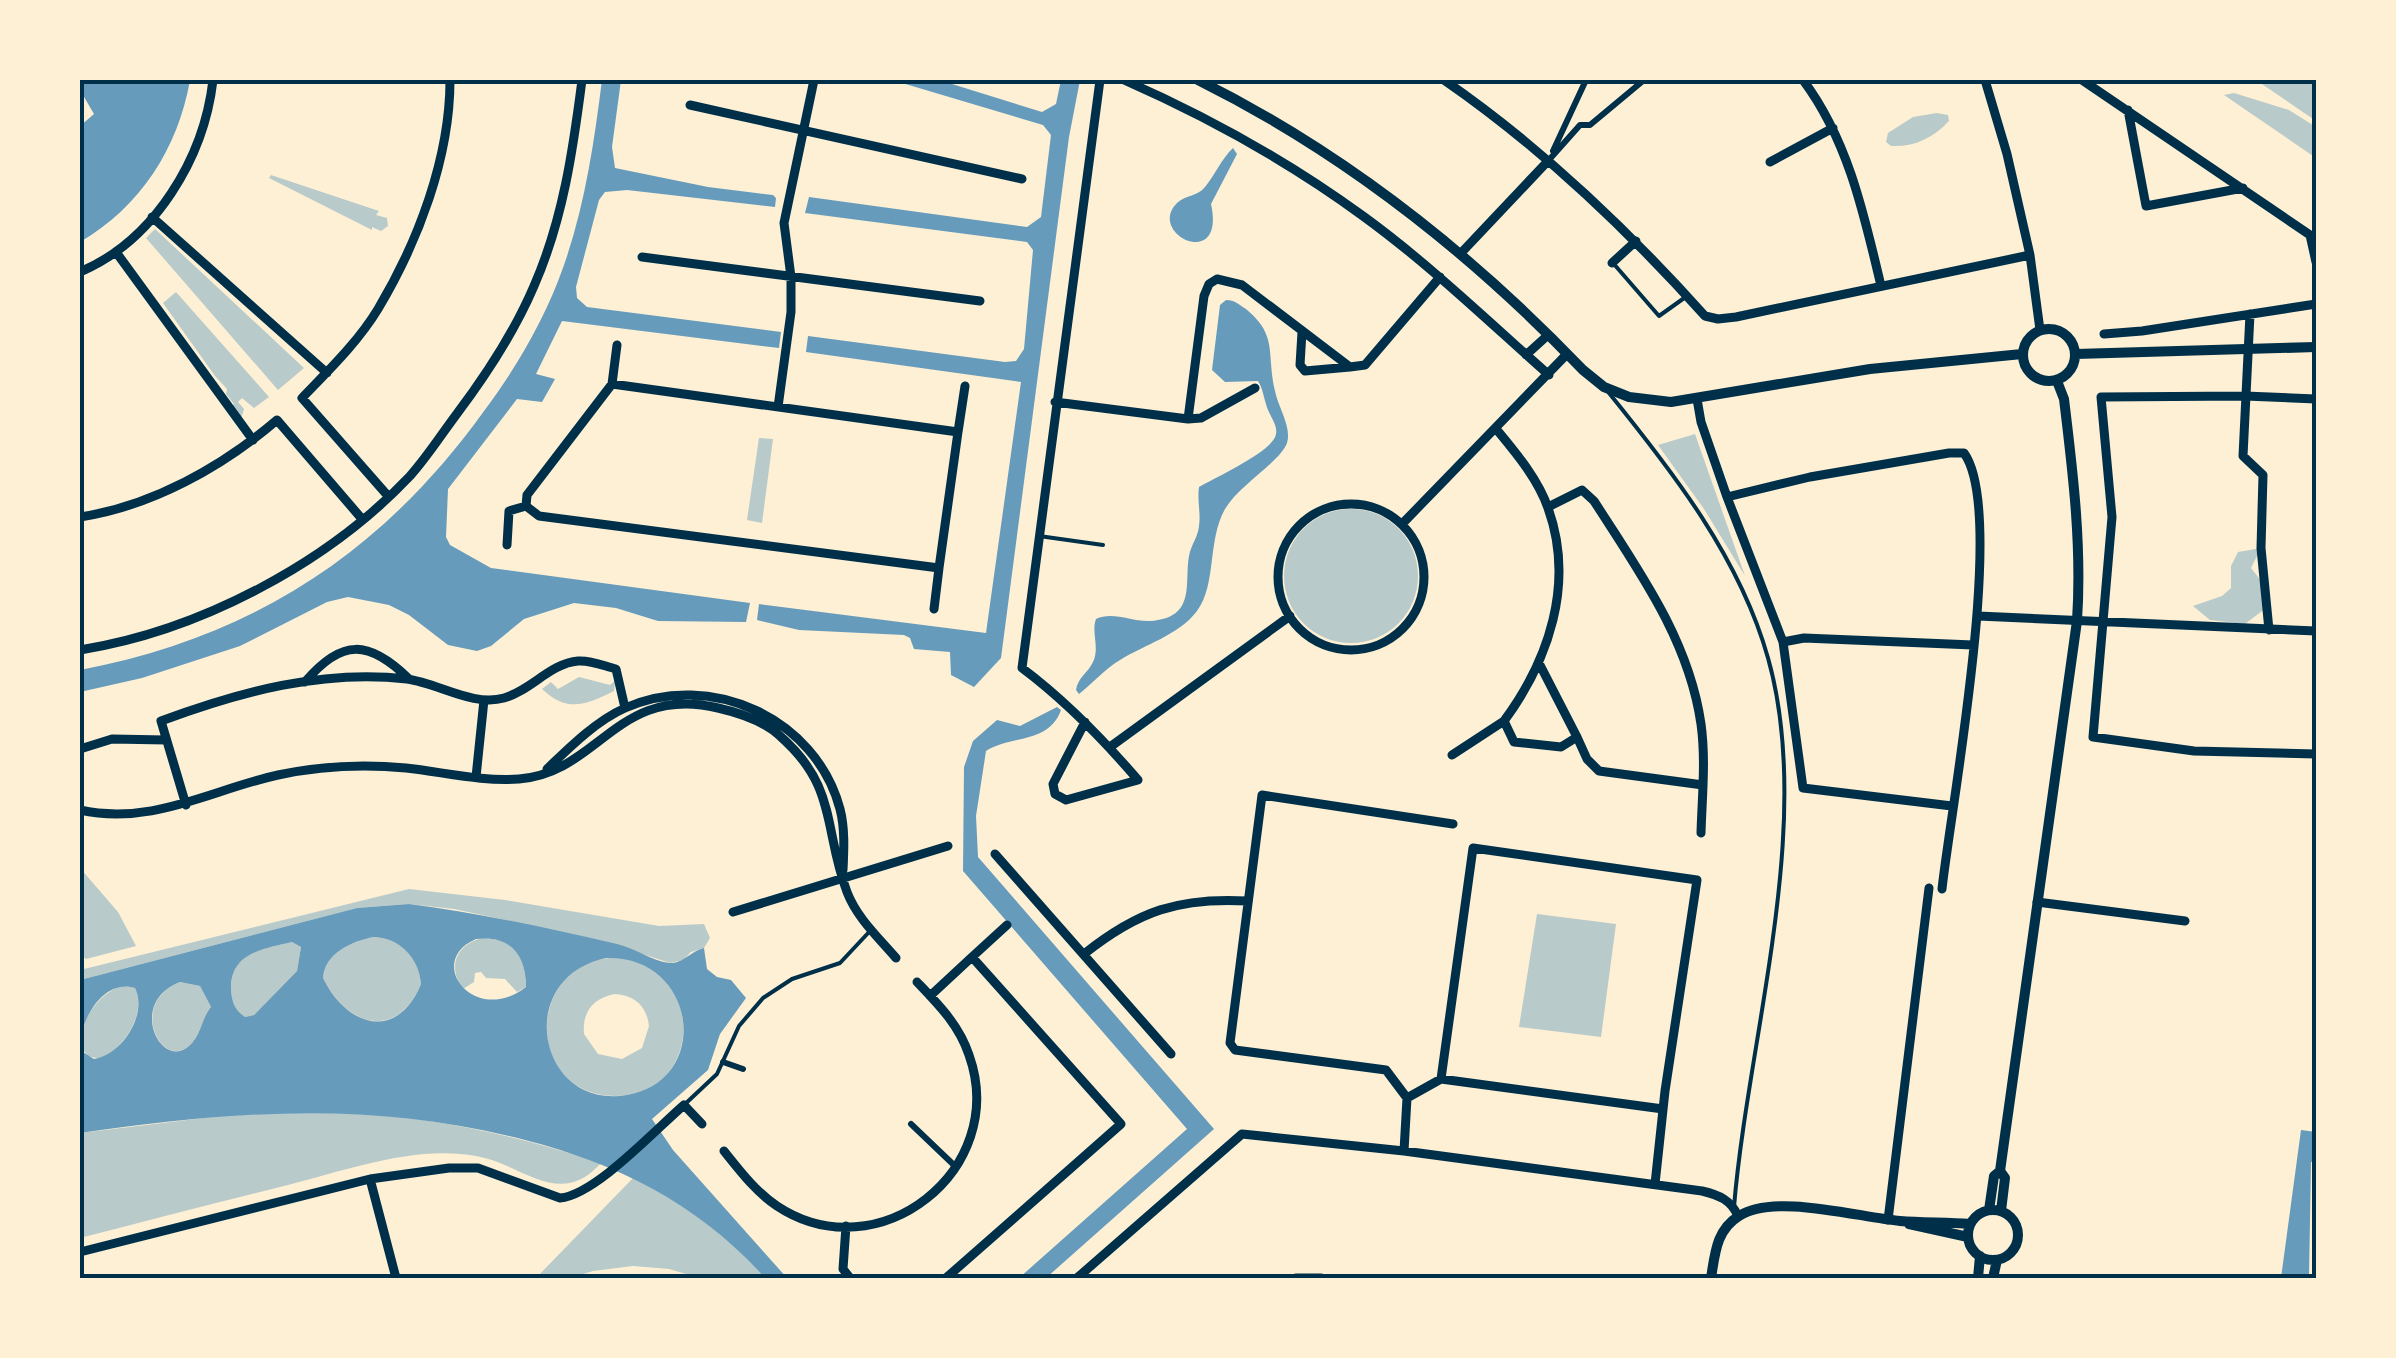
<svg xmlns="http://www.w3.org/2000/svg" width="2396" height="1358" viewBox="0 0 2396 1358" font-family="'Nunito Sans',sans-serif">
	<rect width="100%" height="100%" fill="#fdf0d5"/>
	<path fill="#b9caca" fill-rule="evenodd" d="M2256 80H2316V121Z
		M2234 93 2289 110 2316 127V158L2224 95Z
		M1937 113 1948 115 1949 121C1933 138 1915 147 1891 146L1886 142 1888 133 1913 117Z
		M271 175 379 211 376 215 387 218 388 226 381 231 372 227V230L269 178Z
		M155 229 304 368 278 390 146 238Z
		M176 292 269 397 254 408 242 398 238 402 244 409 241 419 232 407 234 404 226 394 227 389 215 376 163 303Z
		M1695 434 1745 576 1704 509 1658 445Z
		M759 438 773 439 762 523 747 520Z
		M1284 576a67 67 0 1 1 134 0a67 67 0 1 1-134 0Z
		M2261 548 2251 568 2262 582 2266 608 2245 624 2210 620 2193 606 2222 596 2231 588V566L2238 552Z
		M579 677 610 685 615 681 614 691C586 705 567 713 542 689L551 682 558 689Z
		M80 868 118 912 136 946 86 959 80 954Z
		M409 889 505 900 659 926 704 924 710 938 704 948 691 952 683 960 670 963 602 941 454 909 409 904 357 908 80 980V970Z
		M1537 914 1616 924 1601 1037 1519 1027Z
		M374 937C401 938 419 958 421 984 396 1042 347 1026 323 978 325 953 352 941 374 937Z
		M483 938C518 940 525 955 526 987L517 992 505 979 486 978 481 972 475 973 474 982 463 989C447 967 456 944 483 938Z
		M292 942 301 947 297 971 254 1015 245 1017C235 1010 232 1003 231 991 230 952 262 949 292 942Z
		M618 957C708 970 703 1095 616 1096 525 1097 522 961 618 957ZM615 994C634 995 647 1006 649 1026L642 1048 622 1059 598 1054 584 1034C582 1012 593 998 615 994Z
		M180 982 200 986 211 1007C202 1018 201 1033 192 1043 163 1075 126 1003 180 982Z
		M121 985 135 988C147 1013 124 1048 101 1059L87 1056 80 1044C82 1017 97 997 121 985Z
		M354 1112C439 1119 519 1136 601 1163 559 1210 523 1164 476 1156 415 1145 347 1170 288 1185 219 1202 149 1220 80 1238V1133L245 1113Z
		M634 1177C684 1202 728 1236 765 1278H700L669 1269 633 1266 593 1271 571 1278H536Z"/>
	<path fill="#669bbc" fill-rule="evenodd" d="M80 80H190C178 149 140 207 80 242V126L94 114 80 90Z
		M602 80H621L612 147 615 168 708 187 773 195 776 198 775 207 627 190 605 192 599 200 576 287 577 298 587 307 781 332 779 348 562 321 536 374 555 379 542 402 517 399 448 489 446 537 450 545 491 568 750 603 746 622 658 621 616 608 574 603 524 619 491 646 477 651 448 645 409 615 389 605 348 597 327 602 240 646 142 678 80 692V670C253 637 382 553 484 411 517 367 546 317 564 265 585 205 594 143 602 80Z
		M892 80H939L1042 112 1056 104 1061 80H1080L1069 137 1001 658 974 687 951 675 950 652 914 649 910 638 904 635 799 630 757 620 759 604 986 633 1021 382 806 352 808 336 1005 362 1016 361 1024 349 1033 250 1027 242 805 213 809 197 1027 227 1041 217 1051 135 1043 125Z
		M1233 148 1237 154 1211 204C1226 272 1146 234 1177 203 1185 195 1197 197 1205 187 1215 175 1222 158 1233 148Z
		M1226 300C1235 300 1238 304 1246 309 1279 336 1266 355 1275 391 1278 407 1292 427 1287 443 1280 462 1239 485 1225 509 1207 541 1217 584 1197 611 1179 635 1144 645 1120 660 1105 669 1093 683 1079 694L1076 690C1078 677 1088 673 1093 662 1100 647 1091 633 1096 619 1113 611 1132 622 1150 621 1197 618 1184 583 1189 556 1191 545 1198 537 1199 526 1201 513 1197 501 1199 487 1214 478 1274 451 1276 434 1278 424 1268 414 1266 404 1263 395 1263 389 1258 381L1225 382 1212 370 1220 305Z
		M1057 707 1061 710C1049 744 1011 735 986 751L976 816 978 857 1214 1129 1046 1278H1019L1187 1129 963 871 964 767 973 741 997 720 1020 726Z
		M409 904C479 913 549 928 617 944 635 948 652 961 669 963 683 964 691 951 704 948L707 969 717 977 731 980 746 998 720 1034 708 1070 652 1119 673 1150 787 1278H765C700 1205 619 1164 525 1140 371 1100 236 1111 80 1133V1044L81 1051 94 1059C122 1055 148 1014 135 988 105 978 82 1017 80 1043V980L357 908ZM374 937C400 938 419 958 421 984 397 1042 347 1027 323 978 325 953 352 941 374 937ZM476 939C511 935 526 955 526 987 474 1027 424 961 476 939ZM292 942 301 947 297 971 254 1015 245 1017C235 1010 232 1003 231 990 230 953 262 949 292 942ZM606 958C697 955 713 1080 627 1095 538 1111 512 978 606 958ZM180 982 200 986 211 1007C202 1018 201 1033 192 1043 163 1076 125 1003 180 982Z
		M2301 1130 2316 1132V1161L2311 1162 2309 1278H2281Z"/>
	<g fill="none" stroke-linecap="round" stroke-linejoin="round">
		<path stroke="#003049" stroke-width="4" d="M1613 263 1659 316 1687 296
			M1609 393C1673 472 1740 558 1768 658 1815 824 1748 1037 1734 1207
			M1039 536 1103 545
			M684 1105 717 1074 739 1026 763 998 792 979 840 963 870 931"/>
		<path stroke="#003049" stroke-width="6" d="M1553 151 1586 80
			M1548 161 1580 125H1590L1644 80
			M723 1062 743 1069
			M911 1124 956 1167"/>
		<path stroke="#003049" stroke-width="9" d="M1124 80C1208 117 1288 161 1363 216 1429 264 1488 321 1549 375
			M1444 80C1541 147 1627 229 1705 316L1718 319 1736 317 2030 255
			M1803 80C1848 140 1864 214 1881 286
			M1985 80 2007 154 2030 255 2040 330
			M2082 80 2310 235 2316 262
			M690 105 1022 179
			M2128 110 2146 206 2243 188
			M1770 162 1833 128
			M152 217 327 373
			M116 252 253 440
			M1462 252 1548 161
			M642 257 980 301
			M1612 263 1636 241
			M80 272C155 240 204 158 213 80
			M2250 314 2243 456 2263 475 2261 548 2269 630
			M1302 332 1300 365 1305 371 1350 367
			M2104 334 2142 331 2316 304
			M1526 355 1548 335
			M612 384 958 432 939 568 539 516 526 506 527 495Z
			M612 384 617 345
			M1697 399 1701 422 1727 497 1783 642 1803 788 1952 806
			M2316 399 2245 396 2101 397 2112 517 2093 737 2194 751 2316 754
			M1055 402 1188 419 1204 296 1209 284 1217 279 1242 285 1350 367 1365 365 1440 277
			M778 407 791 312V277L784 223 814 80
			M1188 419 1201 418 1255 388
			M1497 430C1516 453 1538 479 1548 508 1575 583 1549 660 1504 721L1514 742 1561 747 1577 737 1587 759 1599 771 1703 785
			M958 432 965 386
			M388 496 302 398C329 370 358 342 378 309 418 242 450 158 450 80
			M1727 497 1810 477 1949 453H1964C2007 512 1951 806 1942 889
			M1278 577a73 73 0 1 1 146 0a73 73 0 1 1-146 0Z
			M1548 507 1582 490 1594 501C1639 571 1689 640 1701 724 1706 760 1702 798 1701 833
			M80 517C152 506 222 467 277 420L362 519
			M1402 524 1567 354
			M507 545 509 511 526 506
			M934 609 939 568
			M1978 616 2316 631
			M1783 642 1804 638 1973 645
			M80 650C199 631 327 564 410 476 427 457 441 435 456 415 487 374 514 333 534 286 563 220 573 150 582 80
			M1540 665 1577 737
			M305 682C342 638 369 640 409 679
			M1085 722 1053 784 1055 794 1066 800 1138 780C1102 738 1066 701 1022 668L1100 80
			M1110 747 1290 616
			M80 749 112 739 166 740
			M1452 755 1504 721
			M547 769C570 747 596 721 625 708 710 670 816 718 840 809 845 828 844 850 843 870
			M476 777 484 700
			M186 805 161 721C239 692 323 669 407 679 438 683 473 707 504 698 530 691 551 663 578 661 591 660 604 666 616 669L625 708
			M80 810C152 826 210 790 278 775 320 766 364 764 406 768 443 772 483 782 519 779 599 773 617 684 718 708 740 713 764 721 780 736 838 787 823 828 847 892 857 918 878 937 896 958
			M995 854 1171 1054
			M2037 902 2185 921
			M733 912 948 846
			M1084 954C1138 911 1179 897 1248 901
			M972 957 1007 925
			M930 996 972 957 1121 1124 946 1278
			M1441 1079 1473 848 1697 880 1665 1091 1655 1184
			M1407 1098 1441 1079 1663 1109
			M724 1151C740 1171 756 1192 777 1206 878 1273 1010 1170 969 1055 959 1025 939 1005 917 982
			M1404 1151 1407 1098 1386 1070 1235 1050 1230 1043 1262 795 1453 824
			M370 1179 396 1278
			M1888 1220 1929 888
			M846 1226 843 1269 850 1278
			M80 1252 370 1179 449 1168H478L560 1198C595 1195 655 1130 684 1105L702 1124
			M1077 1278 1242 1134 1404 1151 1702 1191C1719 1195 1731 1200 1738 1216
			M1296 1278H1321"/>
		<path stroke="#003049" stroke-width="10" d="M1198 80C1345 153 1470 252 1583 370L1604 387 1629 397 1671 402 1870 369 2022 354
			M2023 355a26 26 0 1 1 52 0a26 26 0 1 1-52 0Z
			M2076 354 2316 347
			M2000 1171 2077 621C2082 546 2073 473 2064 399L2057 381
			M1989 1210 1994 1176 2000 1171 2005 1178 2001 1211
			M1968 1235a25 25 0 1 1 50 0a25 25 0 1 1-50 0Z
			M1909 1224 1968 1237
			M1711 1278C1715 1254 1716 1230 1739 1216 1775 1193 1857 1217 1900 1221 1923 1223 1947 1222 1970 1224
			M1978 1278 1980 1256
			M1993 1278 1997 1260"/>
	</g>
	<rect width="2396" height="1358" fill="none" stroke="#fdf0d5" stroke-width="165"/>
	<rect x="82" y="82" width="2232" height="1194" fill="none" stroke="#003049" stroke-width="4"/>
</svg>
